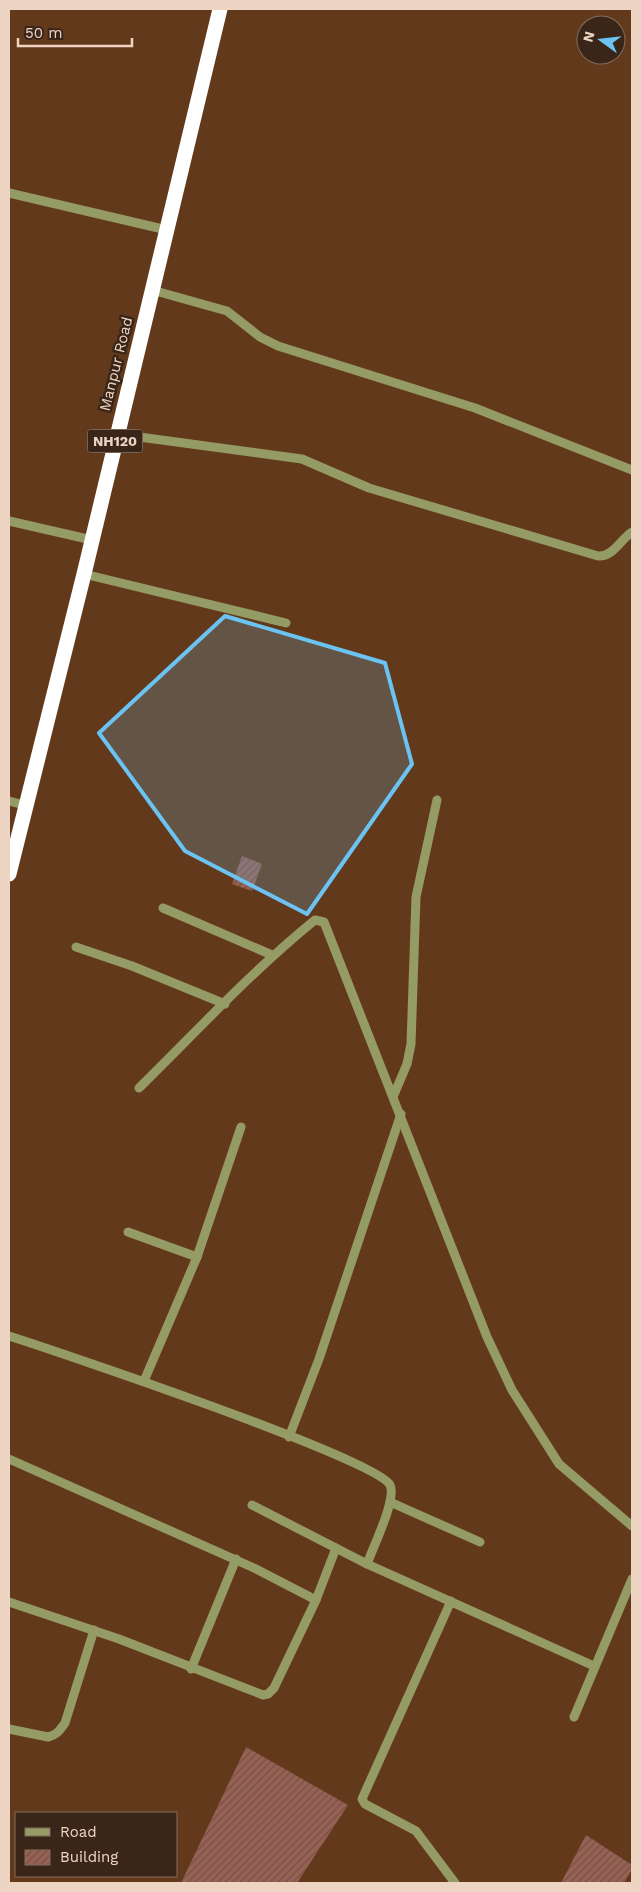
<svg xmlns="http://www.w3.org/2000/svg" width="641" height="1892" viewBox="0 0 641 1892" font-family="'Work Sans',sans-serif">
	<style>
		.building { fill: url(#building-hatch) }
		.lines { fill: none; stroke-linecap: round; stroke-linejoin: round }
		.minor { stroke: #959b65; stroke-width: 9 }
		.highway { stroke: #fff; stroke-width: 15 }
		.marked { fill: #6bc3f2; fill-opacity: 0.2; stroke: #6bc3f2; stroke-width: 4; stroke-linejoin: round }
		.labels { text-anchor: middle; dominant-baseline: central; stroke-width: 5; stroke-linejoin: round; paint-order: stroke }
		.shield { fill: #3a2619; stroke: #b8a090; stroke-width: 1 }
		.shield-label { font-size: 14px; font-weight: bold; fill: #eed4c3 }
		.street-label { font-size: 15px; fill: #eed4c3; stroke: #3a2619 }
	</style>
	<defs>
		<pattern id="building-hatch" width="6" height="6" patternUnits="userSpaceOnUse" patternTransform="scale(1.25)"><rect width="6" height="6" fill="#976154"/><path d="M-1 1l2-2M0 6l6-6M5 7l2-2" fill="none" stroke="#735248"/></pattern>
	</defs>
	<rect width="100%" height="100%" fill="#63391b"/>
	<!-- building -->
	<g class="building">
		<polygon points="242,856 262,864 252,891 232,884"/>
		<polygon points="246,1747 348,1805 297,1883 181,1883"/>
		<polygon points="586,1835 632,1865 632,1869 624,1883 561,1883"/>
	</g>
	<g class="lines">
		<!-- minor -->
		<g class="minor">
			<polyline points="9,193 167,230"/>
			<polyline points="152,290 227,311 260,337 278,346 475,408 632,470"/>
			<path d="M117,434L302,459L369,488L598,556C613,557 620,540 632,532"/>
			<polyline points="9,521 92,540"/>
			<polyline points="84,574 286,623"/>
			<polyline points="9,801 24,805"/>
			<polyline points="163,908 272,955"/>
			<polyline points="76,947 132,966 225,1004"/>
			<path d="M139,1088C197,1031 252,971 315,920L324,922L487,1337L512,1390L559,1464L632,1526"/>
			<polyline points="393,1097 407,1064 411,1044 416,897 437,800"/>
			<polyline points="128,1232 197,1257"/>
			<path d="M9,1336C56,1351 377,1459 390,1485C397,1499 373,1547 367,1564"/>
			<polyline points="144,1381 197,1257 241,1127"/>
			<polyline points="289,1437 319,1359 401,1114"/>
			<polyline points="9,1459 254,1568 316,1600"/>
			<polyline points="390,1502 480,1542"/>
			<polyline points="252,1505 367,1564 594,1666"/>
			<polyline points="451,1601 362,1799 365,1804 416,1831 455,1883"/>
			<polyline points="9,1602 119,1639 263,1695 268,1694 274,1688 316,1600 336,1548"/>
			<polyline points="191,1669 236,1559"/>
			<polyline points="574,1717 632,1579"/>
			<path d="M9,1729L48,1737C57,1735 60,1730 65,1723L94,1630"/>
		</g>
		<!-- highway -->
		<polyline class="highway" points="9,874 84,574 220,9"/>
	</g>
	<!-- marked area -->
	<path class="marked" d="M225,616L385,663L412,764L307,914L185,851L99,733Z"/>
	<g class="labels">
		<!-- shield labels -->
		<rect class="shield" x="87.5" y="429.5" width="55" height="23" rx="4"/>
		<g class="shield-label">
			<text x="115" y="441">NH120</text>
		</g>
		<!-- street labels -->
		<g class="street-label">
			<text transform="translate(116 364) rotate(-76)">Manpur Road</text>
		</g>
	</g>
	<!-- border -->
	<rect width="641" height="1892" fill="none" stroke="#eed4c3" stroke-width="20"/>
	<!-- legend -->
	<rect x="15" y="1812" width="162" height="65" fill="#3a2619" stroke="#826c5d"/>
	<rect x="25" y="1828" width="25" height="8" fill="#959b65" stroke="#826c5d"/>
	<text x="60" y="1837" font-size="15" fill="#eed4c3">Road</text>
	<rect x="25" y="1850" width="25" height="15" fill="url(#building-hatch)" stroke="#826c5d"/>
	<text x="60" y="1862" font-size="15" fill="#eed4c3">Building</text>
	<!-- north arrow -->
	<g transform="translate(601 40) rotate(285)"><circle r="24" fill="#3a2619" stroke="#826c5d"/>
	<path d="M0-4L9 19L0 12L-9 19Z" fill="#6bc3f2"/>
	<text y="-8" font-size="14" font-weight="bold" text-anchor="middle" fill="#eed4c3">N</text>
	</g>
	<!-- scale -->
	<path d="M18 38v8h114v-8" fill="none" stroke="#eed4c3" stroke-width="2.5"/>
	<text x="25" y="38" font-size="15" fill="#eed4c3" stroke="#3a2619" stroke-width="4" paint-order="stroke">50 m</text>
</svg>
